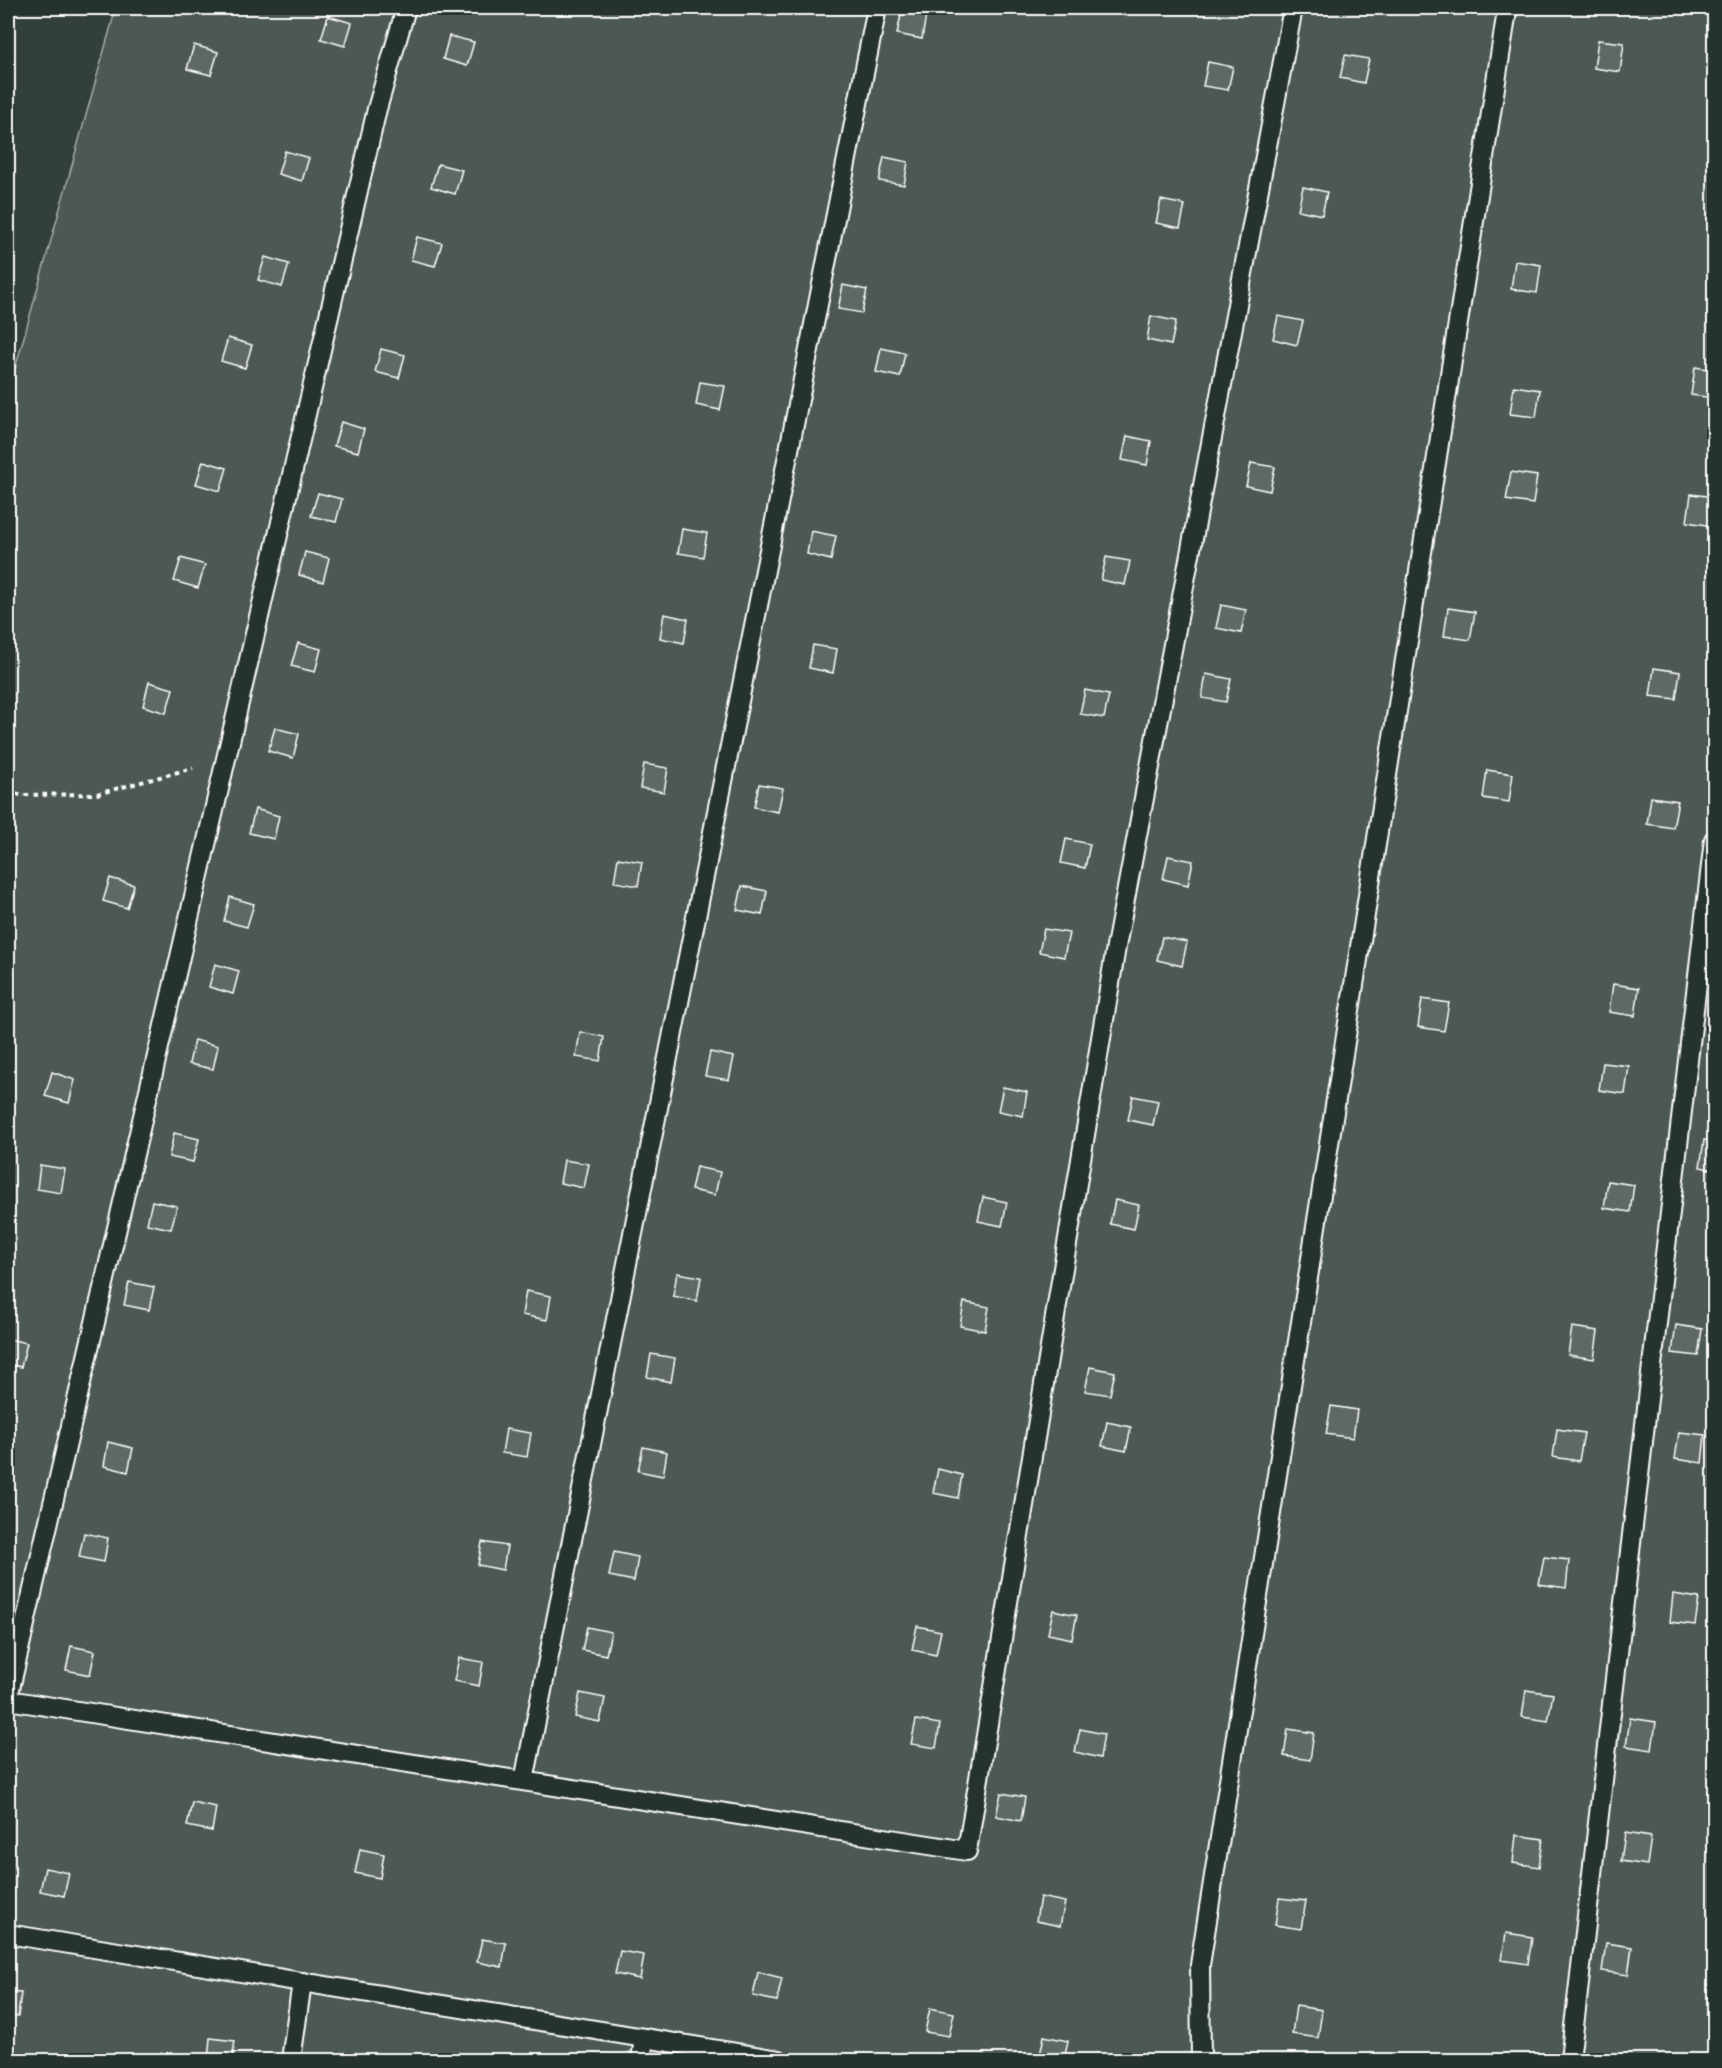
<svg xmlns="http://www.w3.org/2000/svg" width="1722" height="2068" viewBox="0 0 1722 2068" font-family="'Shantell Sans',sans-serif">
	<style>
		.green { fill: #4d5853; stroke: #a6aca9; stroke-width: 1.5 }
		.building { fill: #5f6964; stroke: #fff; stroke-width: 1.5 }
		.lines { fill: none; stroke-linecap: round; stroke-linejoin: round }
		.lane-casing { stroke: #fff; stroke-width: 22 }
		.path { stroke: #fff; stroke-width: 4; stroke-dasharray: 4.5 4.5; stroke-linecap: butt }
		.lane { stroke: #26332d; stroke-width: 18 }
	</style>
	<rect width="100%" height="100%" fill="#333f3a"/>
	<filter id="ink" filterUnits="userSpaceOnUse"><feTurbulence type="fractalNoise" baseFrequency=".0167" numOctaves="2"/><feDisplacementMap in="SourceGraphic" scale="12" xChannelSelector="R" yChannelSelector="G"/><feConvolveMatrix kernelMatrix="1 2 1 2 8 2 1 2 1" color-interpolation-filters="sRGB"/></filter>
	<g filter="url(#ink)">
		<!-- green -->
		<polygon class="green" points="116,8 1714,8 1714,2060 8,2060 8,394"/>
		<!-- building -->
		<g class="building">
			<polygon points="902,10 926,15 922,39 897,34"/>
			<polygon points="328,16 352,23 345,46 321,39"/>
			<polygon points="449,36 474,42 467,66 443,59"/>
			<polygon points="1598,40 1624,43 1620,72 1594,68"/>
			<polygon points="194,45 218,52 211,75 187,69"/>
			<polygon points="1345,55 1369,59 1364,83 1340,78"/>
			<polygon points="1208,62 1233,67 1228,90 1203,86"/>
			<polygon points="285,151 309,158 302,181 278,174"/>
			<polygon points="884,157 908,162 904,185 879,181"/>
			<polygon points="438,164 462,170 455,194 431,187"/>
			<polygon points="1303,187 1327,192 1322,215 1298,210"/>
			<polygon points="1161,200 1185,205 1180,228 1156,223"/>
			<polygon points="417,237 442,243 435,266 411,260"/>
			<polygon points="265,257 289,264 282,287 258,280"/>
			<polygon points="1515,261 1541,265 1537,293 1511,289"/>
			<polygon points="843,285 867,290 862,313 838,309"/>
			<polygon points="1151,316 1176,321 1171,345 1147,340"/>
			<polygon points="1278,316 1303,321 1297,345 1273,339"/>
			<polygon points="228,338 252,345 245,368 221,361"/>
			<polygon points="881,348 905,353 900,377 876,372"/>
			<polygon points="381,349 405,355 399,378 375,372"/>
			<polygon points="1695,367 1714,370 1714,398 1691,395"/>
			<polygon points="700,382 725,386 720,410 696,405"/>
			<polygon points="1514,386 1540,390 1536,417 1510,414"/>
			<polygon points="341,422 364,429 358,452 334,446"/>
			<polygon points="1127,436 1151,441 1147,465 1122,460"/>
			<polygon points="203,461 227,468 220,491 196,484"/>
			<polygon points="1251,463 1275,467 1270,491 1246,486"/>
			<polygon points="1511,472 1537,476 1533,504 1506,500"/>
			<polygon points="318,493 342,499 336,522 311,516"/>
			<polygon points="1691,494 1714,497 1713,526 1687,522"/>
			<polygon points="682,529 707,533 703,557 678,553"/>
			<polygon points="811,531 836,536 831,560 807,554"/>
			<polygon points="305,552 329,558 323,582 299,575"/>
			<polygon points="1106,557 1130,561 1125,585 1101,580"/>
			<polygon points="181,558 205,565 198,588 174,581"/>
			<polygon points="1221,605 1246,610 1241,633 1216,628"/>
			<polygon points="1448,608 1475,612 1470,640 1444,636"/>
			<polygon points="664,614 688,619 684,643 660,638"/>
			<polygon points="298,643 321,649 315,672 291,666"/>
			<polygon points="813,645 837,649 833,673 809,668"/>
			<polygon points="1654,668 1680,672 1676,699 1650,696"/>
			<polygon points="1206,674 1231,679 1226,702 1202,698"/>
			<polygon points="149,682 173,689 166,713 143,706"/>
			<polygon points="1085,690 1109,695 1104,718 1080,714"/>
			<polygon points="275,728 299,734 293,758 268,751"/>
			<polygon points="644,764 668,768 664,792 640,788"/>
			<polygon points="1487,770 1513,774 1509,802 1483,798"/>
			<polygon points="759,784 783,788 778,812 754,807"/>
			<polygon points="1651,797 1678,801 1673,828 1647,824"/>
			<polygon points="255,809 279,816 274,839 249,833"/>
			<polygon points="1066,839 1090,844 1085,868 1061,863"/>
			<polygon points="1168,856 1193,861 1188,885 1163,879"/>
			<polygon points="618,858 642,862 638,886 614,882"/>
			<polygon points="110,878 134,885 127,908 103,901"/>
			<polygon points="742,886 767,891 762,915 737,910"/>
			<polygon points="230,897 254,904 247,927 224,921"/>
			<polygon points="1044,929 1069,933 1064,957 1039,952"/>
			<polygon points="1162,937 1187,942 1182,966 1157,960"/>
			<polygon points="215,964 239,971 233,994 209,987"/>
			<polygon points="1613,984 1639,988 1635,1016 1609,1012"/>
			<polygon points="1422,999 1449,1003 1444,1031 1418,1027"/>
			<polygon points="1714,1006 1714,1035 1711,1034"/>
			<polygon points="580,1032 604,1037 600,1061 576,1057"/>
			<polygon points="194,1040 218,1046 213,1069 189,1064"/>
			<polygon points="710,1052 734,1057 729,1080 705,1076"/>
			<polygon points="1603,1063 1629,1066 1625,1094 1599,1090"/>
			<polygon points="52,1072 75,1080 69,1103 45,1096"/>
			<polygon points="1003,1087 1027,1092 1023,1116 998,1111"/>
			<polygon points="1133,1096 1158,1101 1153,1125 1128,1120"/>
			<polygon points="174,1133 199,1139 193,1162 169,1157"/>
			<polygon points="1704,1140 1714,1141 1714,1170 1700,1167"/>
			<polygon points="564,1160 589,1164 584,1188 560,1183"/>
			<polygon points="40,1165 65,1169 61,1193 37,1189"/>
			<polygon points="696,1167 720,1172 715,1195 691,1190"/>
			<polygon points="1608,1181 1634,1185 1630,1212 1604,1208"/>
			<polygon points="983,1197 1007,1202 1002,1226 978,1221"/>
			<polygon points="1115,1200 1139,1205 1134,1229 1110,1224"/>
			<polygon points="152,1201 177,1206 171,1229 147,1224"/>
			<polygon points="677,1273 701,1277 697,1301 673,1296"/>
			<polygon points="129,1282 154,1287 149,1310 124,1305"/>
			<polygon points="526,1291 551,1296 547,1320 522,1315"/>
			<polygon points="964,1302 989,1307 985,1331 960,1326"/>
			<polygon points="1676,1325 1702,1329 1698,1356 1672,1353"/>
			<polygon points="1572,1327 1598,1331 1594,1359 1568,1355"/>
			<polygon points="8,1339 27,1343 21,1367 8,1364"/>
			<polygon points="651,1354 675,1358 671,1382 647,1377"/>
			<polygon points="1090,1367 1115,1372 1110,1395 1085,1391"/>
			<polygon points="1331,1406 1357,1410 1353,1438 1326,1434"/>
			<polygon points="1107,1422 1131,1427 1126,1451 1102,1446"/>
			<polygon points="506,1429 531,1433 527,1457 502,1453"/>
			<polygon points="1557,1429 1584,1433 1579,1461 1553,1457"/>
			<polygon points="1679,1432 1705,1435 1702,1463 1675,1459"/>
			<polygon points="108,1442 133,1448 128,1472 104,1466"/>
			<polygon points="643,1447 667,1452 663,1476 638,1471"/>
			<polygon points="938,1469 962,1475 958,1498 933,1493"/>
			<polygon points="84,1533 108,1538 104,1562 79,1557"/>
			<polygon points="482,1542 507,1546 503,1570 478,1565"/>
			<polygon points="614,1552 638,1557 634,1581 609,1576"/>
			<polygon points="1544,1557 1569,1560 1566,1588 1539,1584"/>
			<polygon points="1673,1594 1699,1598 1695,1625 1670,1622"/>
			<polygon points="1053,1610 1077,1615 1072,1639 1048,1634"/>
			<polygon points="917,1626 941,1631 936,1655 912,1650"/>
			<polygon points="587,1627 611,1632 606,1655 582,1650"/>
			<polygon points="71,1646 95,1651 90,1675 66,1670"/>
			<polygon points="459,1658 483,1662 479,1686 454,1681"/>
			<polygon points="1526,1690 1553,1694 1548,1721 1522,1717"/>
			<polygon points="580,1693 605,1698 600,1722 575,1717"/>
			<polygon points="1630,1718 1656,1722 1652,1750 1626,1746"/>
			<polygon points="916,1720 940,1724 936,1748 911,1744"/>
			<polygon points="1080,1729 1104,1734 1100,1758 1075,1752"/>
			<polygon points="1288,1729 1314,1733 1310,1760 1284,1756"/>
			<polygon points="1001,1793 1025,1797 1021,1821 996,1816"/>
			<polygon points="192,1802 216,1807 212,1831 187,1826"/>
			<polygon points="1625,1833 1651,1837 1647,1865 1621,1861"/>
			<polygon points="1516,1835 1543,1839 1539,1867 1513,1863"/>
			<polygon points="360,1849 384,1854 380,1878 355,1873"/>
			<polygon points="45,1868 69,1873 64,1896 40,1891"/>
			<polygon points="1040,1897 1065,1902 1060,1926 1036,1921"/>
			<polygon points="1279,1898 1306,1901 1301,1929 1275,1925"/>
			<polygon points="1506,1933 1532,1937 1528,1964 1502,1960"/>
			<polygon points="482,1939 506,1943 502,1967 477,1962"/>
			<polygon points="1606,1943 1632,1947 1628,1975 1602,1971"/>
			<polygon points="620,1951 644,1955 640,1979 615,1974"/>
			<polygon points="758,1972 782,1978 777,2001 753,1996"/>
			<polygon points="8,1992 21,1993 18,2017 8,2016"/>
			<polygon points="1296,2006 1322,2010 1318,2038 1292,2034"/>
			<polygon points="930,2008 954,2013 949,2036 925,2032"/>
			<polygon points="1044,2036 1068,2041 1064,2060 1039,2060"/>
			<polygon points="210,2038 235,2041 232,2060 208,2060"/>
		</g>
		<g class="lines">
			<!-- lane casing -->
			<g class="lane-casing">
				<g id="lane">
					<polyline points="8,1697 377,109 406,8"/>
					<polyline points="8,1700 967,1851 1116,947 1293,8"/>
					<polyline points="524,1781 877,8"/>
					<polyline points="8,1934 779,2060"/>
					<polyline points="291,2060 302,1982"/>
					<polyline points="641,2060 644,2038"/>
					<polyline points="1201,2060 1200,1965 1507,11 1510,8"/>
					<polyline points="1570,2060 1714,840"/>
				</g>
			</g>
			<!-- path -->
			<polyline class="path" points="8,789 20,795 97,794 193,768"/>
			<!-- lane -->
			<use href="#lane" class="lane"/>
		</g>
	</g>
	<!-- margin -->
	<rect width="1722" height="2068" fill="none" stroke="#26332d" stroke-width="30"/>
	<rect x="15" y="15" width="1692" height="2038" fill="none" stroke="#fff" stroke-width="2" filter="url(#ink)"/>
</svg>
